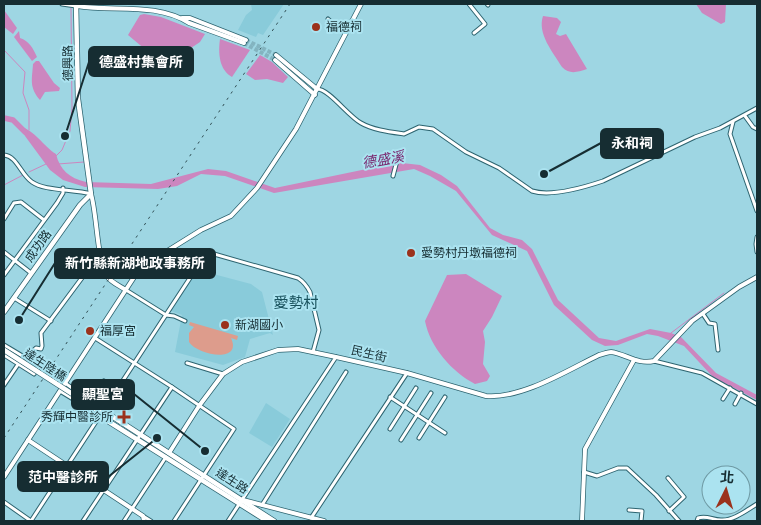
<svg xmlns="http://www.w3.org/2000/svg" width="761" height="525" viewBox="0 0 761 525" font-family="'Times New Roman','Noto Sans TC',serif">
	<style>
		.built { fill: #89cbda }
		.green { fill: #dd9c8c }
		.water { fill: #cc86bf }
		.lines { fill: none; stroke-linecap: round; stroke-linejoin: round }
		.stream { stroke: #cc86bf; stroke-width: 1 }
		.river { stroke: #cc86bf; stroke-width: 5.5 }
		.tertiary-tunnel { stroke: #83b4c0; stroke-width: 4; stroke-dasharray: 4 2; stroke-linecap: butt }
		.minor-casing { stroke: #2d6470; stroke-width: 5 }
		.tertiary-casing { stroke: #2d6470; stroke-width: 5.5 }
		.secondary-casing { stroke: #2d6470; stroke-width: 6 }
		.minor { stroke: #fff; stroke-width: 3 }
		.tertiary { stroke: #fff; stroke-width: 4 }
		.secondary { stroke: #fff; stroke-width: 4.5 }
		.rail { stroke: #314f55; stroke-width: 1; stroke-dasharray: 2.5 5; stroke-linecap: butt }
		.secondary-bridge-casing { stroke: #2d6470; stroke-width: 6; stroke-linecap: butt }
		.secondary-bridge { stroke: #fff; stroke-width: 4.5 }
		.poi-dot { fill: #9b321c; stroke: #abe3f0; stroke-width: 2 }
		.labels { text-anchor: middle; dominant-baseline: central; stroke-width: 4; stroke-linejoin: round; paint-order: stroke }
		.poi-label { font-size: 12px; fill: #162d32; stroke: #abe3f0; text-anchor: start }
		.street-label { font-size: 12px; fill: #162d32; stroke: #abe3f0 }
		.water-label { font-size: 14px; font-style: italic; fill: #79266e; stroke: #abe3f0 }
		.quarter-label { font-size: 15px; fill: #18515c; stroke: #abe3f0 }
		.leader { fill: none; stroke: #162d32; stroke-width: 2 }
		.callout-dot { fill: #162d32; stroke: #abe3f0; stroke-width: 2 }
		.callout { fill: #162d32; stroke: #162d32; stroke-width: 2 }
		.callout-label { font-size: 14px; text-anchor: middle; font-weight: bold; fill: #fff }
	</style>
	<rect width="100%" height="100%" fill="#9ed6e3"/>
	<!-- built -->
	<g class="built">
		<polygon points="251,4 284,4 263,35 258,33 256,37 238,30 246,15 252,10"/>
		<polygon points="198,270 251,284 262,292 273,335 270,333 250,339 245,357 223,365 175,352 182,315 171,311"/>
		<polygon points="266,403 290,419 272,447 249,433"/>
	</g>
	<!-- green -->
	<path class="green" d="M190,322L238,336L237,340L231,338C243,364 197,355 189,342V333L194,327L189,325Z"/>
	<!-- water -->
	<g class="water">
		<polygon points="696,4 726,4 725,22 721,24 702,13"/>
		<polygon points="4,10 17,28 13,34 4,27"/>
		<polygon points="144,14 161,17 205,34 200,42 191,48 180,50 174,55 172,61 168,63 147,53 146,50 128,35 140,15"/>
		<path d="M543,16L557,18L561,22L556,34L560,36L566,34L587,69C577,72 570,75 562,67C553,52 537,34 543,16Z"/>
		<path d="M19,31L20,38C29,41 33,48 37,57L32,61L14,37Z"/>
		<path d="M220,39L250,50L232,77C219,70 218,53 220,39Z"/>
		<polygon points="260,55 272,62 288,77 283,83 267,79 255,80 246,74"/>
		<path d="M36,61H39L54,83L60,88L59,91L45,92L40,100C29,87 32,80 33,64Z"/>
		<path d="M19,126C35,130 43,146 56,154C60,170 69,178 86,182L151,184L208,169L226,171L275,188L381,166L402,163L420,165L441,175L457,186L490,228L503,235L522,240L532,249L558,300L599,338L616,341L650,329L671,333L681,337L716,373L757,395V400L713,377L684,346L658,336L647,334L618,345L605,346L592,340L554,305L527,251L492,235L456,191L430,176L414,169L274,193L225,176L201,174L177,186L158,189L85,187L63,180L50,170L25,136Z"/>
		<path d="M466,274L502,296L492,317L483,331L485,342L483,364L490,376L487,381L475,384C452,372 430,347 425,321L447,275Z"/>
	</g>
	<g class="lines">
		<!-- stream -->
		<g class="stream">
			<polyline points="4,50 25,72 23,93 29,110 29,130"/>
			<polyline points="56,156 62,150 70,131 72,108 71,8"/>
			<polyline points="58,164 84,162"/>
			<polyline points="29,172 46,164"/>
			<polyline points="4,185 23,175"/>
			<polyline points="671,333 724,293"/>
		</g>
		<!-- river -->
		<polyline class="river" points="4,118 13,120 25,132"/>
		<!-- tertiary-tunnel -->
		<g class="tertiary-tunnel">
			<polyline points="246,40 276,55"/>
			<polyline points="244,43 275,60"/>
		</g>
		<!-- minor casing -->
		<g class="minor-casing">
			<g id="minor">
				<polyline points="62,4 76,6"/>
				<polyline points="469,4 485,24 474,33"/>
				<polyline points="487,4 488,5"/>
				<polyline points="328,19 338,28 346,33"/>
				<path d="M317,89C329,89 348,116 361,123C373,130 390,132 404,134L419,127L433,129L466,152L499,168L532,191C551,197 585,187 603,181L695,137L720,128L757,108"/>
				<polyline points="745,116 753,127 757,129"/>
				<polyline points="733,122 730,134 757,211"/>
				<path d="M4,155C17,156 21,175 32,182C44,191 74,189 91,194"/>
				<polyline points="393,176 399,153"/>
				<polyline points="4,219 14,203 21,202 44,220"/>
				<polyline points="757,237 756,244 757,252"/>
				<polyline points="4,252 31,273"/>
				<polyline points="4,275 57,203 63,193 63,188"/>
				<polyline points="126,290 166,315 174,316 185,321"/>
				<polyline points="14,298 51,321"/>
				<polyline points="703,314 709,323 715,324 718,350"/>
				<polyline points="95,338 172,387 234,429 174,521"/>
				<polyline points="4,345 39,366 34,374 4,355"/>
				<polyline points="26,358 36,348 41,349 42,346 41,333 93,263 101,260"/>
				<polyline points="654,361 702,373 757,404"/>
				<polyline points="187,363 223,374"/>
				<polyline points="104,381 117,390"/>
				<polyline points="4,385 19,363"/>
				<polyline points="60,391 96,413 102,413 99,407 65,383"/>
				<polyline points="390,397 445,433"/>
				<polyline points="723,399 730,388"/>
				<polyline points="735,404 741,393"/>
				<polyline points="390,429 416,388"/>
				<polyline points="419,438 445,397"/>
				<polyline points="401,440 431,393"/>
				<polyline points="584,472 597,476 618,468 627,468 656,495 679,521"/>
				<polyline points="668,478 684,497 669,511"/>
				<polyline points="4,502 31,521"/>
				<polyline points="262,505 346,372"/>
				<polyline points="629,510 642,511 641,521"/>
				<polyline points="143,516 151,521"/>
				<polyline points="311,518 407,373"/>
				<path d="M31,521L207,252L298,278C304,282 307,286 310,292L319,330L313,352"/>
				<polyline points="83,521 172,387"/>
				<polyline points="124,521 166,457"/>
				<polyline points="228,521 336,357"/>
				<path d="M697,521L698,518C707,515 712,520 721,520C733,521 747,510 757,504"/>
			</g>
		</g>
		<!-- tertiary casing -->
		<g class="tertiary-casing">
			<g id="tertiary">
				<path d="M77,6C114,12 156,2 189,23L244,43"/>
				<polyline points="182,18 190,18 246,40"/>
				<polyline points="276,55 317,89"/>
				<polyline points="275,60 315,95"/>
				<path d="M91,194C97,214 97,261 107,276C110,282 120,286 126,290"/>
				<polyline points="28,440 143,516 144,521"/>
				<path d="M169,453L199,406L223,374L242,362L278,350L298,349L336,357L407,373L486,396C522,399 568,370 599,355C603,354 608,352 611,352C626,354 638,365 654,361L692,321L739,287L757,277"/>
				<polyline points="4,477 140,268 201,230 231,216 257,188 296,129 361,4"/>
				<polyline points="243,500 324,521"/>
				<polyline points="582,521 585,449 634,360"/>
			</g>
		</g>
		<!-- secondary casing -->
		<g class="secondary-casing">
			<g id="secondary">
				<polyline points="4,312 80,205 91,194 78,99 76,4"/>
				<polyline points="102,413 107,413 274,521"/>
				<polyline points="102,413 103,418 267,521"/>
			</g>
		</g>
		<!-- minor -->
		<use href="#minor" class="minor"/>
		<!-- tertiary -->
		<use href="#tertiary" class="tertiary"/>
		<!-- secondary -->
		<use href="#secondary" class="secondary"/>
		<!-- rail -->
		<polyline class="rail" points="4,438 290,4"/>
		<!-- secondary-bridge casing -->
		<g class="secondary-bridge-casing">
			<polyline id="secondary-bridge" points="4,350 102,413"/>
		</g>
		<!-- secondary-bridge -->
		<use href="#secondary-bridge" class="secondary-bridge"/>
	</g>
	<!-- markers -->
	<g class="poi-dot">
		<circle cx="316" cy="27" r="5"/>
		<circle cx="411" cy="253" r="5"/>
		<circle cx="225" cy="325" r="5"/>
		<circle cx="90" cy="331" r="5"/>
		<path d="M121.5 409.5h5v5h5v5h-5v5h-5v-5h-5v-5h5z"/>
	</g>
	<g class="labels">
		<!-- poi labels -->
		<g class="poi-label">
			<text x="326" y="27">福德祠</text>
			<text x="421" y="253">愛勢村丹墩福德祠</text>
			<text x="235" y="325">新湖國小</text>
			<text x="100" y="331">福厚宮</text>
			<text x="113" y="417" text-anchor="end">秀輝中醫診所</text>
		</g>
		<!-- street labels -->
		<g class="street-label">
			<text transform="translate(68 63) rotate(-91)">德興路</text>
			<text transform="translate(38 246) rotate(-54)">成功路</text>
			<text transform="translate(369 354) rotate(13)">民生街</text>
			<text transform="translate(45 365) rotate(33)">達生陸橋</text>
			<text transform="translate(232 481) rotate(33)">達生路</text>
		</g>
		<!-- water labels -->
		<g class="water-label">
			<text transform="translate(383 160) rotate(-10)">德盛溪</text>
		</g>
		<!-- quarter labels -->
		<g class="quarter-label">
			<text x="296" y="303">愛勢村</text>
		</g>
	</g>
	<!-- callouts -->
	<path class="leader" d="M65 136L89 62M544 174L601 143M19 320L55 263M205 451L134 394M157 438L108 477"/>
	<g class="callout-dot">
		<circle cx="65" cy="136" r="5"/>
		<circle cx="544" cy="174" r="5"/>
		<circle cx="19" cy="320" r="5"/>
		<circle cx="205" cy="451" r="5"/>
		<circle cx="157" cy="438" r="5"/>
	</g>
	<g class="callout">
		<rect x="89" y="47" width="104" height="29" rx="5"/>
		<rect x="601" y="129" width="62" height="29" rx="5"/>
		<rect x="55" y="249" width="160" height="29" rx="5"/>
		<rect x="72" y="380" width="62" height="29" rx="5"/>
		<rect x="18" y="462" width="90" height="29" rx="5"/>
	</g>
	<g class="callout-label">
		<text x="141" y="67">德盛村集會所</text>
		<text x="632" y="148">永和祠</text>
		<text x="135" y="268">新竹縣新湖地政事務所</text>
		<text x="103" y="399">顯聖宮</text>
		<text x="63" y="482">范中醫診所</text>
	</g>
	<!-- border -->
	<rect width="761" height="525" fill="none" stroke="#162d32" stroke-width="10"/>
	<!-- north arrow -->
	<g transform="translate(726 490) rotate(5)"><circle r="24" fill="#abe3f0" stroke="#6f9aa4"/>
	<path d="M0-4L9 19L0 12L-9 19Z" fill="#9b321c"/>
	<text y="-8" font-size="14" font-weight="bold" text-anchor="middle" fill="#162d32">北</text>
	</g>
</svg>
